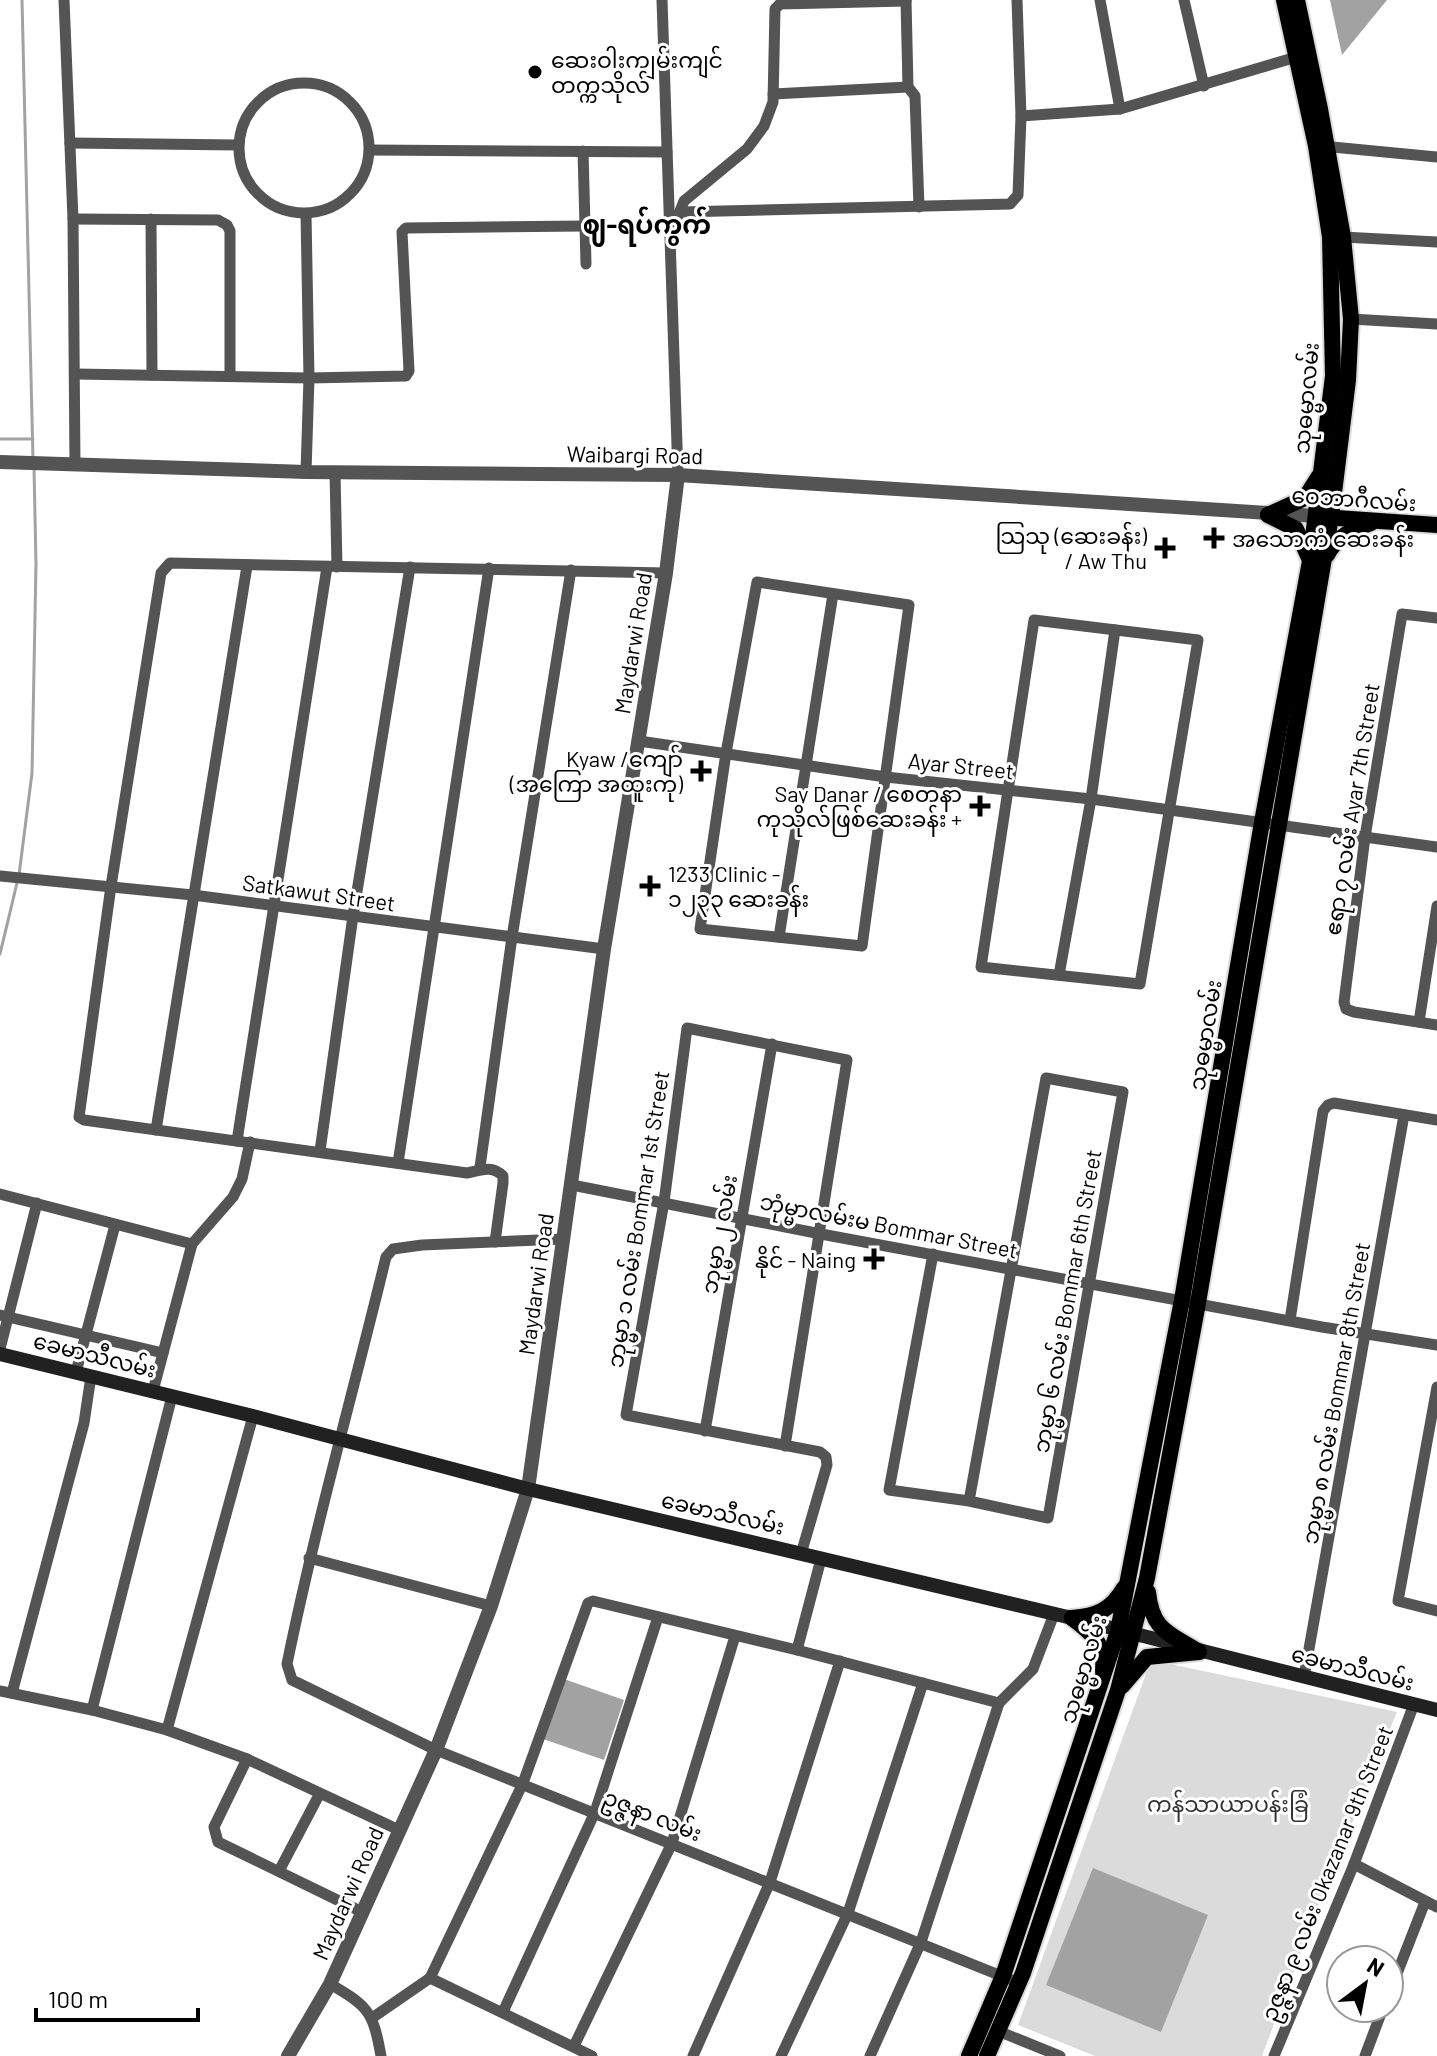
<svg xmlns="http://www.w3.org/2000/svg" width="1437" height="2056" viewBox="0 0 1437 2056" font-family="Barlow,'Noto Sans Myanmar',sans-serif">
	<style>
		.green { fill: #dbdbdb }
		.water { fill: #a2a2a2 }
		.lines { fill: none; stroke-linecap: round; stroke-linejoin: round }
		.stream { stroke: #a2a2a2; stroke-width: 3 }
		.primary-casing { stroke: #dbdbdb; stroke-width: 20 }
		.minor { stroke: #545454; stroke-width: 11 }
		.tertiary { stroke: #545454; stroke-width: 14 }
		.secondary { stroke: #212121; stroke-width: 14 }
		.primary { stroke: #000; stroke-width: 16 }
		.poi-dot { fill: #000; stroke: #fff; stroke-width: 3 }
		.labels { text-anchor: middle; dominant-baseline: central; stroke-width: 6; stroke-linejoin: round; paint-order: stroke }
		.poi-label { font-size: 22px; fill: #000; stroke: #fff; text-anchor: end }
		.street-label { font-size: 22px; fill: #000; stroke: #fff }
		.park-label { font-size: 22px; fill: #323232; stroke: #fff }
		.quarter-label { font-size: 26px; font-weight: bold; fill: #000; stroke: #fff }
	</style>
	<rect width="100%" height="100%" fill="#fff"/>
	<!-- green -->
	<polygon class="green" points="1151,1660 1397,1712 1318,1907 1262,2056 1095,2056 1018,2025"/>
	<!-- water -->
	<g class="water">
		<polygon points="1330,0 1387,0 1342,55"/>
		<polygon points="564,1679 624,1700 604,1760 543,1739"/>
		<polygon points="1093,1868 1208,1915 1161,2032 1046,1985"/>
	</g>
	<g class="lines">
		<!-- stream -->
		<g class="stream">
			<polyline points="22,0 33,460"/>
			<polyline points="0,439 33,439"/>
			<polyline points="19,875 32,773 36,564 34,468"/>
			<polyline points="0,954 17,883"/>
		</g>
		<!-- primary casing -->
		<g class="primary-casing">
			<g id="primary">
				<polyline points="1268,515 1305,498 1319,476"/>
				<polyline points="1268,515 1296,529 1309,558"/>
				<polyline points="1323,517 1437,525"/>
				<path d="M1327,555C1337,536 1352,530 1371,523"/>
				<path d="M1148,1592C1152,1631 1169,1633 1199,1652"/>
				<path d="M1072,1618C1091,1632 1106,1644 1103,1671"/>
				<path d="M1072,1618C1097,1616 1111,1610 1124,1588"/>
				<polyline points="1122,1686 1147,1657 1199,1652"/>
				<polyline points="969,2056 1003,1976 1118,1631 1182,1300 1262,822 1310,561 1333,376 1330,237 1316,146 1284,0"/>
				<polyline points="987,2056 1023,1973 1118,1690 1147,1578 1198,1303 1331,517 1348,380 1351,319 1343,237 1320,109 1297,0"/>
			</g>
		</g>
		<!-- minor -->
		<g class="minor">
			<polyline points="64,0 73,219 75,465"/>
			<polyline points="662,0 678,475"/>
			<polyline points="906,0 908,87 915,96 919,207"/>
			<polyline points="1100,0 1120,109"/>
			<polyline points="1184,0 1204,86"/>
			<circle cx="304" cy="148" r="65"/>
			<polyline points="773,94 908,87"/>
			<polyline points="1021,116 1120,109 1300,56"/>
			<polyline points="70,143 237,145"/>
			<polyline points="1322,146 1437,157"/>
			<polyline points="370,150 667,152"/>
			<polyline points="583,151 586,264"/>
			<polyline points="680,212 1010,204 1018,195 1021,116 1017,0"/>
			<polyline points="306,214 309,378 306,472"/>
			<polyline points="678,216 684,201 747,149 764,126 773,102 775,9 780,4 906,1"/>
			<polyline points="73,219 218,220 227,225 230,231 230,376"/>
			<polyline points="151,219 152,375"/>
			<polyline points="1343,237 1437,242"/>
			<polyline points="1351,319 1437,324"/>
			<polyline points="75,374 309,378 406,376 409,371 402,232 406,228 585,226"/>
			<polyline points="335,472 337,567"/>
			<polygon points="757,582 909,605 862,946 700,929 726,753"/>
			<polyline points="1437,618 1402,614 1365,837 1344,1002 1346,1009 1354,1012 1437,1025"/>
			<polygon points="1034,620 1198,640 1140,984 981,967"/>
			<polyline points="639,741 886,777 1091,799 1437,847"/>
			<polyline points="0,876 193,895 604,949"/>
			<polyline points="779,937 833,594"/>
			<polyline points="1059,975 1091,799 1115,630"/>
			<polyline points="1419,1022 1437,906"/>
			<polyline points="156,1130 247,566"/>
			<polyline points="237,1141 327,567"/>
			<polyline points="320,1151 353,916 410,567"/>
			<polyline points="398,1163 489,568"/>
			<polyline points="480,1167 512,937 571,570"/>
			<polyline points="572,1185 821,1234 1322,1327 1437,1345"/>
			<polyline points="0,1194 192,1244"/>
			<path d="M563,1239L422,1245L393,1249L386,1257C353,1393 315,1527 287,1664L292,1680L436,1750L1019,1983"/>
			<path d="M495,1242L503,1183V1176C491,1164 480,1171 467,1173L84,1120L79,1117L111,886L161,573L170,563L666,573"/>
			<polyline points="933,1254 889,1490 969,1501 1048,1518 1123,1092 1046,1078 969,1501"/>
			<polyline points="0,1315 163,1353"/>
			<polyline points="1290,1320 1323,1111 1328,1105 1334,1103 1437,1120"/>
			<polyline points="0,1349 37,1203"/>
			<polyline points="76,1372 115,1225"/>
			<polyline points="1437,1387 1398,1601 1437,1611"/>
			<polyline points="153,1391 192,1244 233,1197 242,1179 250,1142"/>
			<polyline points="705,1431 772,1044"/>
			<polyline points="785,1446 847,1060 687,1028 664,1202 626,1415 820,1452 826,1457 827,1465 801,1554"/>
			<polyline points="309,1558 491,1606"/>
			<polyline points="797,1650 821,1559"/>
			<polyline points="1304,1677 1404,1115"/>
			<polyline points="0,1691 92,1710 167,1730 247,1759 399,1830"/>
			<polyline points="12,1693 84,1423 91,1376"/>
			<polyline points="999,1703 1033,1669 1054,1614"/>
			<polyline points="92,1710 172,1396"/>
			<polyline points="167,1730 253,1416"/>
			<polyline points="247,1759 214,1827 218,1842 362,1912"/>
			<polyline points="1354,1864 1437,1907"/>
			<polyline points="279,1871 319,1795"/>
			<polyline points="430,1978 523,1783 588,1603 593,1601 797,1650 999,1703"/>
			<polyline points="430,1978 592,2056"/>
			<path d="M330,1984C368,2006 373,2011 381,2056"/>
			<polyline points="1389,1994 1425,1902"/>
			<polyline points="503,2012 595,1812 658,1617"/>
			<polyline points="372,2018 430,1978"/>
			<polyline points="998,2031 1060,2056"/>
			<polyline points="574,2046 672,1843 735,1636"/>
			<polyline points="693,2056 770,1882 840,1661"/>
			<polyline points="781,2056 848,1913 923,1683"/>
			<polyline points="870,2056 921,1942 999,1703"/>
			<polyline points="1274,2056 1354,1864 1414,1704"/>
			<polyline points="1365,2056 1383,2008"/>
		</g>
		<!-- tertiary -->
		<g class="tertiary">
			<polyline points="0,462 306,472 678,475 1316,516"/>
			<polyline points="288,2056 330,1984 436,1750 491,1606 528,1489 604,949 666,573 678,475"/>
		</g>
		<!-- secondary -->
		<polyline class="secondary" points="0,1354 253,1416 528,1489 1072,1618 1437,1710"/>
		<!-- primary -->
		<use href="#primary" class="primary"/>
	</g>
	<!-- markers -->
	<g class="poi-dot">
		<circle cx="535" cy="72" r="8"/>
		<path d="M1210 526h8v8h8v8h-8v8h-8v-8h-8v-8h8z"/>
		<path d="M1161 536h8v8h8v8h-8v8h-8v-8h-8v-8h8z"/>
		<path d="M697 759h8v8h8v8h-8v8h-8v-8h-8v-8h8z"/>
		<path d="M976 794h8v8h8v8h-8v8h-8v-8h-8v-8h8z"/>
		<path d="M646 874h8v8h8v8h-8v8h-8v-8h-8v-8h8z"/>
		<path d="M870 1247h8v8h8v8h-8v8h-8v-8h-8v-8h8z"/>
	</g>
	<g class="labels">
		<!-- poi labels -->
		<g class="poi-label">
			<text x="551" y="59" text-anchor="start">ဆေးဝါးကျွမ်းကျင်<tspan x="551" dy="25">တက္ကသိုလ်</tspan></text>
			<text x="1147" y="535">သြသု (ဆေးခန်း)<tspan x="1147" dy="25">/ Aw Thu</tspan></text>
			<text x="1232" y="538" text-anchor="start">အသောကံ ဆေးခန်း</text>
			<text x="683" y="758">Kyaw /ကျော်<tspan x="683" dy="25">(အကြော အထူးကု)</tspan></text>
			<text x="962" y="793">Say Danar / စေတနာ<tspan x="962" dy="25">ကုသိုလ်ဖြစ်ဆေးခန်း +</tspan></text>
			<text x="668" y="873" text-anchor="start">1233 Clinic -<tspan x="668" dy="25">၁၂၃၃ ဆေးခန်း</tspan></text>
			<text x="856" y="1259">နိုင် - Naing</text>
		</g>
		<!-- street labels -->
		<g class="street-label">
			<text transform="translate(1305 398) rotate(-85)">သုဓမ္မာလမ်း</text>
			<text transform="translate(635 454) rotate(1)">Waibargi Road</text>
			<text transform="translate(1354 498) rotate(4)">ဝေဘာဂီလမ်း</text>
			<text transform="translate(632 643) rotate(-81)">Maydarwi Road</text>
			<text transform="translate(961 765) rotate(6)">Ayar Street</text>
			<text transform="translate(1351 809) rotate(-81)">ဧရာ ၇ လမ်း Ayar 7th Street</text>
			<text transform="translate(319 892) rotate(8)">Satkawut Street</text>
			<text transform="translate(1204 1035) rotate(-81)">သုဓမ္မာလမ်း</text>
			<text transform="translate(637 1219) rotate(-81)">ဘုမ္မာ ၁ လမ်း Bommar 1st Street</text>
			<text transform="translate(889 1225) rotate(11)">ဘုံမ္မာလမ်းမ Bommar Street</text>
			<text transform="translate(718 1234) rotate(-80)">ဘုမ္မာ ၂ လမ်း</text>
			<text transform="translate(535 1284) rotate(-82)">Maydarwi Road</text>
			<text transform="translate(1066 1301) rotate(-80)">ဘုမ္မာ ၆ လမ်း Bommar 6th Street</text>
			<text transform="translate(95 1354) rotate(14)">ခေမာသီလမ်း</text>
			<text transform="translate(1335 1393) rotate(-80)">ဘုမ္မာ ၈ လမ်း Bommar 8th Street</text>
			<text transform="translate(723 1512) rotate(13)">ခေမာသီလမ်း</text>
			<text transform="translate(1353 1667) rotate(14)">ခေမာသီလမ်း</text>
			<text transform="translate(1082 1669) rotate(-73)">သုဓမ္မာလမ်း</text>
			<text transform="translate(653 1814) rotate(22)">ဥဇ္ဇနာ လမ်း</text>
			<text transform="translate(1326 1873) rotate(-68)">ဥဇ္ဇနာ ၉ လမ်း Okazanar 9th Street</text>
			<text transform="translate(347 1893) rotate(-66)">Maydarwi Road</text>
		</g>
		<!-- park labels -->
		<g class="park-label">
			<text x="1228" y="1803">ကန်သာယာပန်းခြံ</text>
		</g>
		<!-- quarter labels -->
		<g class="quarter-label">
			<text x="647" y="223">ဈ-ရပ်ကွက်</text>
		</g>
	</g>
	<!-- north arrow -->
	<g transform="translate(1365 1984) rotate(32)"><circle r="38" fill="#ffffff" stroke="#999999" stroke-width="2"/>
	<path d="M0-6L14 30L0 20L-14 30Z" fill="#000000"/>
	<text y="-12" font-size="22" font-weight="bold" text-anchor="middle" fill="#000000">N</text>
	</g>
	<!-- scale -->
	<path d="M36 2008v12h162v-12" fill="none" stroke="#000000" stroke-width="4"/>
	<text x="48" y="2008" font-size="24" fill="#000000" stroke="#ffffff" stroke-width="6" paint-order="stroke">100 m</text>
</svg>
